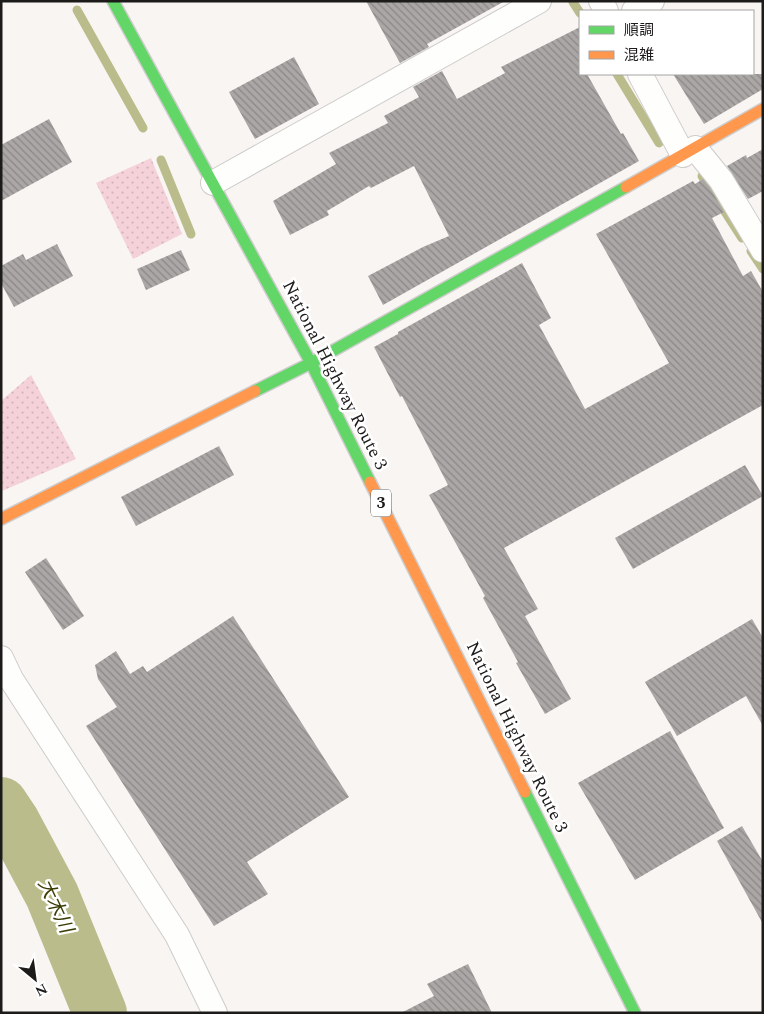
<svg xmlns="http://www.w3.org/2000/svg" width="764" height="1014" viewBox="0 0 764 1014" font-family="Spectral,'Noto Sans JP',serif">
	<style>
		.grass { fill: url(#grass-dots) }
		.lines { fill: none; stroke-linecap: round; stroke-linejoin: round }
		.stream { stroke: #bbbc8c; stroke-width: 9 }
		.river { stroke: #bbbc8c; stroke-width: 54 }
		.building { fill: url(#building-back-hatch) }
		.street-casing { stroke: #cecccb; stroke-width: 26 }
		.fast-casing { stroke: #cecccb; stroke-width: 14 }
		.slow-casing { stroke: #cecccb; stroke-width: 14 }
		.street { stroke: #fefefd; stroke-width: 24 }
		.fast { stroke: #63d668; stroke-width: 11 }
		.slow { stroke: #ff974d; stroke-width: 11 }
		.labels { text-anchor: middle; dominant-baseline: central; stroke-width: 5; stroke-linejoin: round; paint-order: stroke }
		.shield { fill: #fff; stroke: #615f5f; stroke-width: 1 }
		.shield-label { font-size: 16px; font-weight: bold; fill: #1d1b1a }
		.street-label { font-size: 18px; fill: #1d1b1a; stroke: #fff }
		.water-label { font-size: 19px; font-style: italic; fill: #3d3d07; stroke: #fff }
	</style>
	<defs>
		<pattern id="grass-dots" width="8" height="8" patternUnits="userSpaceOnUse" patternTransform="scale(1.25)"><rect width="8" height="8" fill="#f5d2d9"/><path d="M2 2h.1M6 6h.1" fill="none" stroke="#d2b4ba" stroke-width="1.8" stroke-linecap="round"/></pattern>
		<pattern id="building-back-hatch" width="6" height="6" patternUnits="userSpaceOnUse" patternTransform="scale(1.25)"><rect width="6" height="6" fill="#aaa7a6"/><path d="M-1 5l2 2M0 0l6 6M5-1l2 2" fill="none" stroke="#8a8786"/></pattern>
	</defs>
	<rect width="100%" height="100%" fill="#f8f5f3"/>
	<!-- grass -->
	<g class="grass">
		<polygon points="151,158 182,234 133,259 96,183"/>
		<polygon points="31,375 76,459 2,491 1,401"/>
	</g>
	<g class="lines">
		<!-- stream -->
		<g class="stream">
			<polyline points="573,2 580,13"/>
			<polyline points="77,10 143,128"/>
			<polyline points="617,74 659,143"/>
			<polyline points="161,160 191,234"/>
			<polyline points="702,176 742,238"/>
			<polyline points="751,251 763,269"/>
		</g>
		<!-- river -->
		<polyline class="river" points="1,804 13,822 52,895 100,1013"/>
	</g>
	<!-- building -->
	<g class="building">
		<polygon points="366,1 505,1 427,44 429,47 400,63"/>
		<polygon points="580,27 580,74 587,74 621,134 623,133 639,161 383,305 368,276 423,247 449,236 414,166 371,188 369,186 327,211 329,215 290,235 273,201 336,164 329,153 388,123 384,116 419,97 413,87 442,71 457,99 505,73 501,67"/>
		<polygon points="294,57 319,104 255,139 229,92"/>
		<polygon points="673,74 763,74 763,89 704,124"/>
		<polygon points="49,119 72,162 1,201 1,145"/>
		<polygon points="763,149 763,191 748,199 727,166 746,155 747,158"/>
		<polygon points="703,179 710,188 724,212 712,218 743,276 751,271 763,292 763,405 504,548 538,609 525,616 571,699 545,714 516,663 518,662 483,598 485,596 429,495 448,485 402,396 400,397 374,347 398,334 398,332 522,263 551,318 539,325 585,409 669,363 596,234 693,181 695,184"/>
		<polygon points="57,244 73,276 14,307 1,283 1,266 23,254 26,260"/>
		<polygon points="181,250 190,270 146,290 137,269"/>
		<polygon points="219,446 234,475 136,526 121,497"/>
		<polygon points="745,465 763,496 633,569 615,538"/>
		<polygon points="46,558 84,616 63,630 25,572"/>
		<polygon points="233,616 349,797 247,862 268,894 214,926 86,726 117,707 98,679 95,665 116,651 130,674 143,666 147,672"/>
		<polygon points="752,619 763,638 763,726 746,696 677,736 645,682"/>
		<polygon points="670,731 724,828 635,880 578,783"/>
		<polygon points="742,826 763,862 763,924 717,841"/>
		<polygon points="468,964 492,1013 401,1013 434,996 427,984"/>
	</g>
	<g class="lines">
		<!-- street casing -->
		<g class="street-casing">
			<g id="street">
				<polyline points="601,1 606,11"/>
				<polyline points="634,11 652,1"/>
				<polyline points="640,74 683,155"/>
				<polyline points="695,148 721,180 763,250"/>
				<polyline points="213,183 539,1"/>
				<polyline points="1,658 11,679 177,935 215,1013"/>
			</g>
		</g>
		<!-- fast casing -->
		<g class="fast-casing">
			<g id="fast">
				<polyline points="113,1 311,363 370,482"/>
				<polyline points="255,391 311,363 626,187"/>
				<polyline points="525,792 635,1013"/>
			</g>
		</g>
		<!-- slow casing -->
		<g class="slow-casing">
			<g id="slow">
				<polyline points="626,187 763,109"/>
				<polyline points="370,482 525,792"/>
				<polyline points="1,519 255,391"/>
			</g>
		</g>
		<!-- street -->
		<use href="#street" class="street"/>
		<!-- fast -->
		<use href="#fast" class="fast"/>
		<!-- slow -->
		<use href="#slow" class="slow"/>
	</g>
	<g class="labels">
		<!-- shield labels -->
		<rect class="shield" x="371" y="489.5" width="20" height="27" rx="4"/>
		<g class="shield-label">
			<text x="381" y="503">3</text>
		</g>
		<!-- street labels -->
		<g class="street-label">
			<text transform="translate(335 375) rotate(63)">National Highway Route 3</text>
			<text transform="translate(517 737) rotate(64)">National Highway Route 3</text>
		</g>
		<!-- water labels -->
		<g class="water-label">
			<text transform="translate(55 906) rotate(65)">大木川</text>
		</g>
	</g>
	<!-- border -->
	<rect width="764" height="1014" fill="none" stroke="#1d1b1a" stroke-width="5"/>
	<!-- legend -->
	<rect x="579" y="10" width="175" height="65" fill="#ffffff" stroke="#a5a4a3"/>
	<rect x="589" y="26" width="25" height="8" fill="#63d668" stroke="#a5a4a3"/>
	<text x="624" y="35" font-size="15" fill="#1d1b1a">順調</text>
	<rect x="589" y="51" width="25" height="8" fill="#ff974d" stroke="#a5a4a3"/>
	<text x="624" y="60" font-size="15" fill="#1d1b1a">混雑</text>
	<!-- north arrow -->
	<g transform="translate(35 979) rotate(151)" stroke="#ffffff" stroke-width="4" paint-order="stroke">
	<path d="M0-4L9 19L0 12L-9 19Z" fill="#1d1b1a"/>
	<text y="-8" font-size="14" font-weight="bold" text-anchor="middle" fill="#1d1b1a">N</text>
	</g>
</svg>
